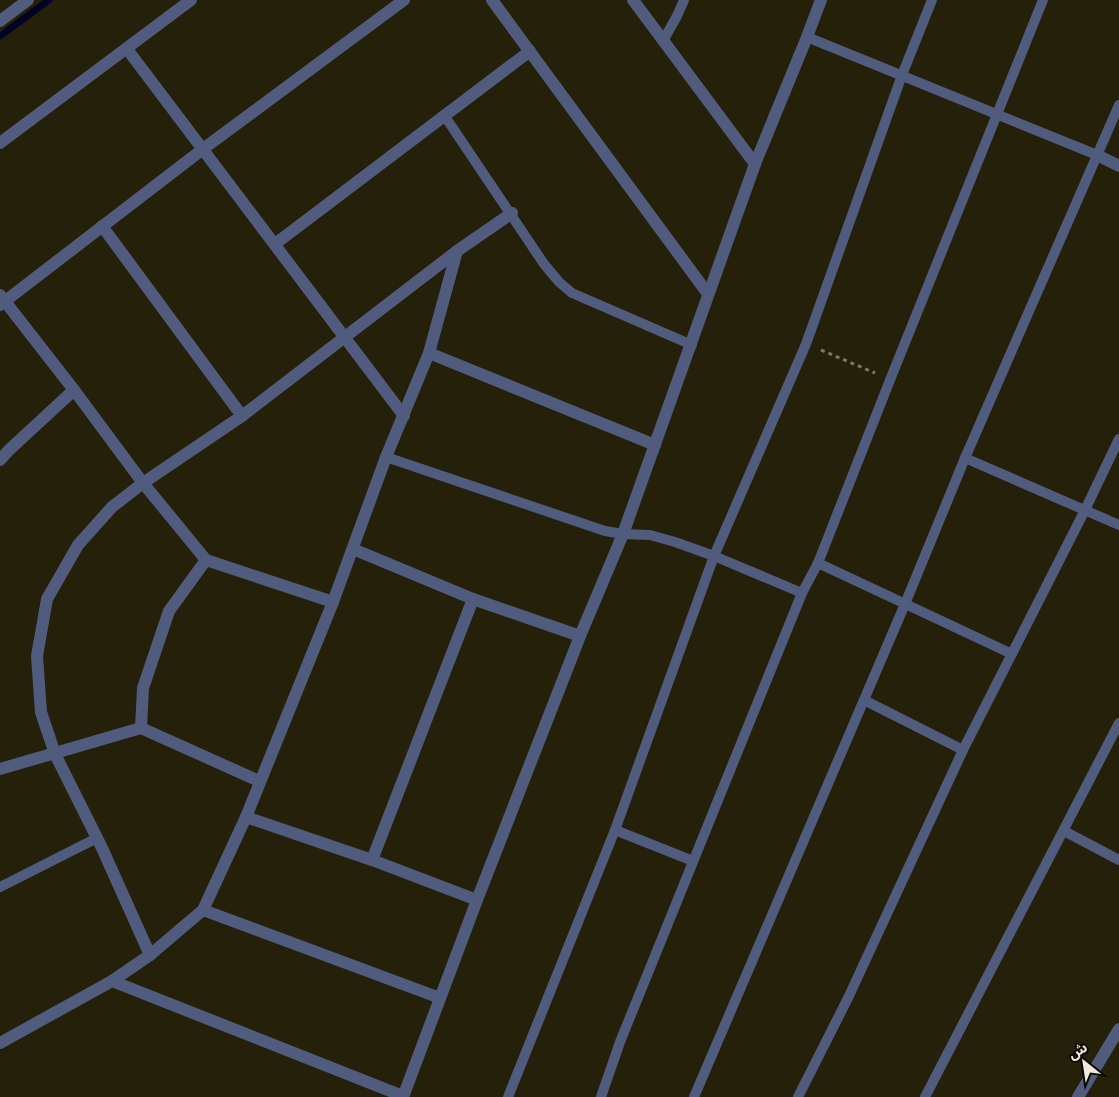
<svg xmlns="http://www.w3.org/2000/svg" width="1119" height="1097" viewBox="0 0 1119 1097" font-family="'PT Sans Narrow','Noto Sans Arabic',sans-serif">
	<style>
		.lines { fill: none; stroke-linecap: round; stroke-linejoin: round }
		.stream { stroke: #020324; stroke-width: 7 }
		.path { stroke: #7b7865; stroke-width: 3; stroke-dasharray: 4 4; stroke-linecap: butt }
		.lane { stroke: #505b7e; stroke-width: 10 }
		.street { stroke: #505b7e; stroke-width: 12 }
	</style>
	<rect width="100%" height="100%" fill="#24200a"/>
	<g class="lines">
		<!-- stream -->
		<polyline class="stream" points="0,36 49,0"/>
		<!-- path -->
		<polyline class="path" points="821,350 875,373"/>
		<!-- lane -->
		<g class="lane">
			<polyline points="807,37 1097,155"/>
			<polyline points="663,41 677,16 684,0"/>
			<polyline points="444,115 544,264 559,282 572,293 692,345"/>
			<polyline points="386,457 605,531 623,534 650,535 675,542 714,556 802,593"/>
			<polyline points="965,458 1119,525"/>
			<polyline points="818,563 1012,654"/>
			<polyline points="864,700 963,750"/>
			<polyline points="615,830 693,861"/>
			<polyline points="1064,831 1119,860"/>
			<polyline points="0,887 97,838"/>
			<polyline points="508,1097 615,830 714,556 806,344 902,75 932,0"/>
			<polyline points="601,1097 620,1042 802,593 818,563 890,380 1043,0"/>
			<polyline points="694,1097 905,604 965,458 1119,105"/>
			<polyline points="798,1097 848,998 963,750 1085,510 1119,439"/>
			<polyline points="925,1097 1119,723"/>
		</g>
		<!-- street -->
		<g class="street">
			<polyline points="492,0 708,294"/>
			<polyline points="633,0 755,164"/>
			<polyline points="0,21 28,0"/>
			<polyline points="127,49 404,416"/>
			<polyline points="0,143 191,0"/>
			<polyline points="1097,155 1119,166"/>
			<polyline points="102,226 242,416"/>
			<polyline points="275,244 530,51"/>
			<polyline points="0,295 74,390 143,483 206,560 333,602"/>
			<polyline points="0,305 203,149 404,0"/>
			<polyline points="429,353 655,445"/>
			<polyline points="0,460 9,450 74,390"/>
			<polyline points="353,549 473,599 580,636"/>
			<polyline points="206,560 169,611 143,688 141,728 259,781"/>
			<polyline points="0,769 141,728"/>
			<polyline points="246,817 372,860 477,900"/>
			<polyline points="372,860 473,599"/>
			<polyline points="203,910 440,998"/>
			<polyline points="150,955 102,848 55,754 41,712 37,656 47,599 78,545 112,507 143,483 242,416 457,251 512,213"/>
			<polyline points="112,981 403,1096"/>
			<polyline points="0,1043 112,981 150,955 203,910 246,817 333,602 386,457 429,353 457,251"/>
			<polyline points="403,1097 477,900 580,636 623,534 755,164 807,37 821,0"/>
			<polyline points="1078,1097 1119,1029"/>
		</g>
	</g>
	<!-- north arrow -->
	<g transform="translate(1084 1062) rotate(330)" stroke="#0c0903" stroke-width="4" paint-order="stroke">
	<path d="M0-4L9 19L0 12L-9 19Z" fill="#eeebde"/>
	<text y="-8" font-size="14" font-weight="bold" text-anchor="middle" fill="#eeebde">ش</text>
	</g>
</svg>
